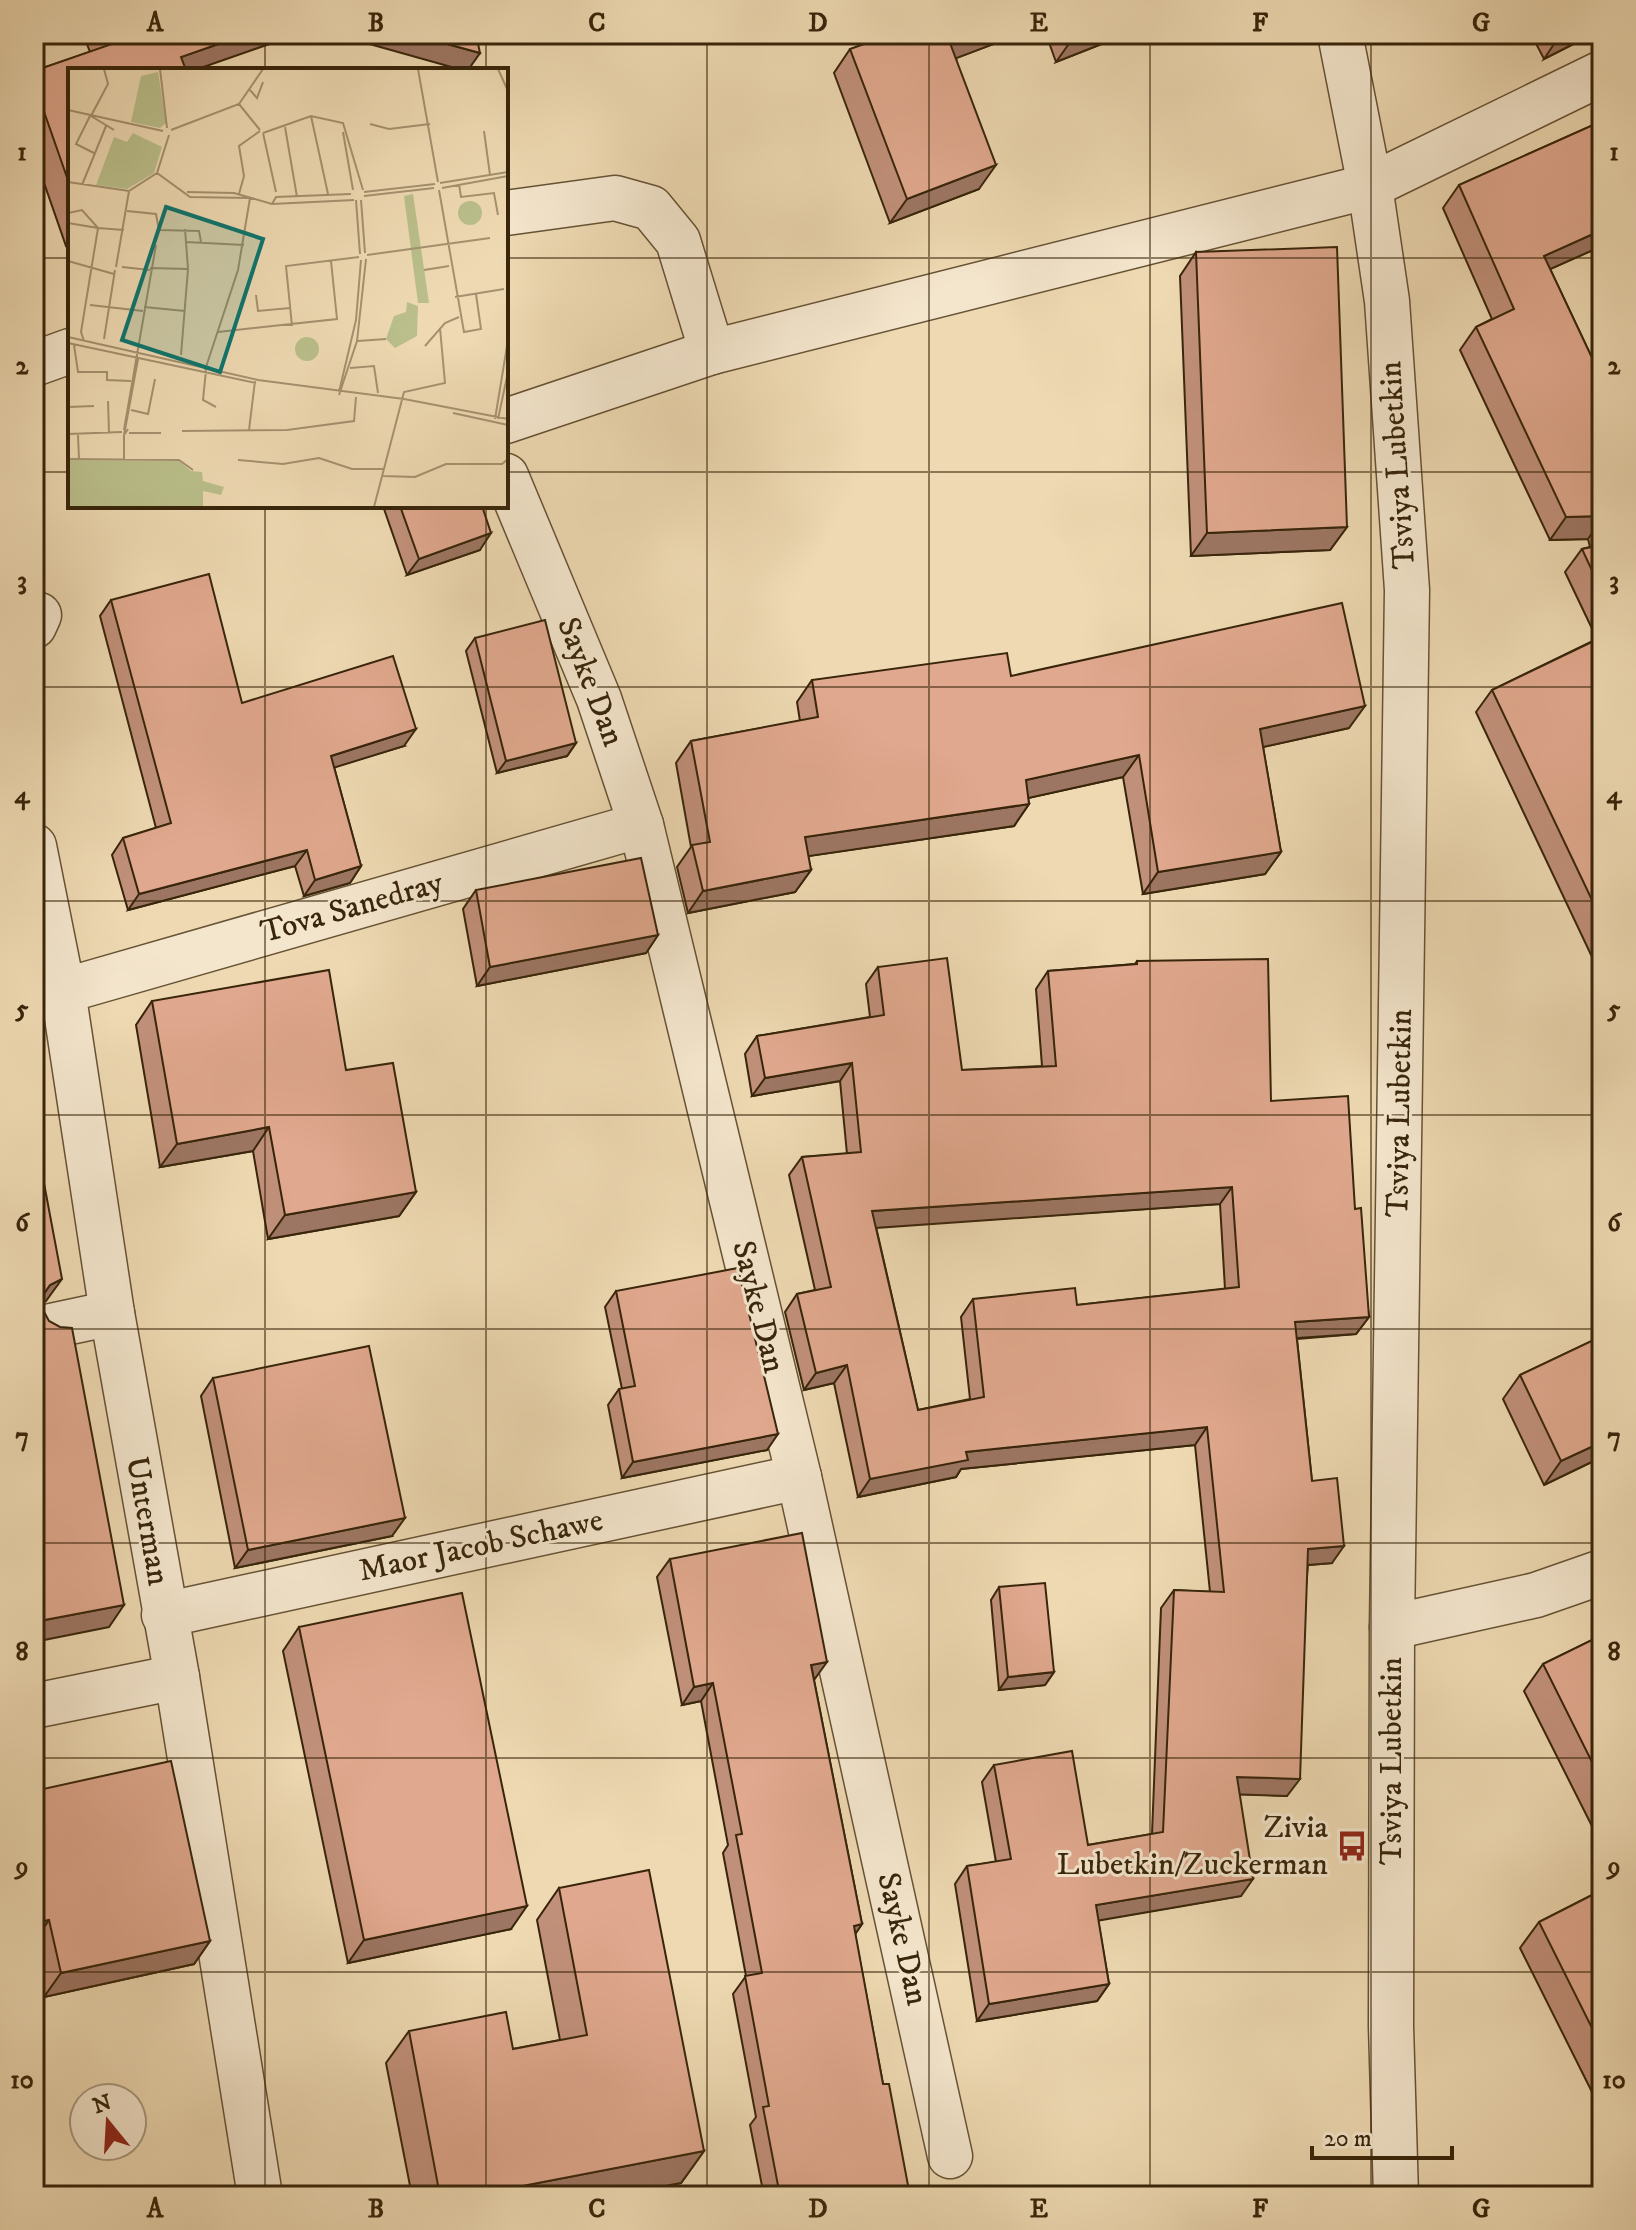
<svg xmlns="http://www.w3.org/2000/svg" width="1636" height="2230" viewBox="0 0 1636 2230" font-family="'IM FELL DW Pica',serif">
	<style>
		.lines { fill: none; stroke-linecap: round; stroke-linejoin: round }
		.minor-casing { stroke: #665234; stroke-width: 47 }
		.minor { stroke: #f4e6cd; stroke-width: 44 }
		.wall { fill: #c1907a; stroke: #38250a; stroke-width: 2; fill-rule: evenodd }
		.shaded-wall { fill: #9d7663; stroke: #38250a; stroke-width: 2 }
		.building { fill: #e0a88e; stroke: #38250a; stroke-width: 2; fill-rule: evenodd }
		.grid { fill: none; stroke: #38250a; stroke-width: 2; stroke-opacity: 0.55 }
		.labels { text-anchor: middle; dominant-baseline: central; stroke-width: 6; stroke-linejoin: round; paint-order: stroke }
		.street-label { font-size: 32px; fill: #38250a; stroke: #f4e6cd }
		.poi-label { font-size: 32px; fill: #38250a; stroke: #f4e6cd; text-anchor: end }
		.inset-road { fill: none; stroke: #a5916f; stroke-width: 2 }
		.view { fill: #0f766e; fill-opacity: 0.15; stroke: #0f766e; stroke-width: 4 }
		.inset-edge { fill: none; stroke: #38250a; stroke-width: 4 }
		.neatline { fill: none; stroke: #38250a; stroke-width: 3 }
		.grid-label { font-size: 26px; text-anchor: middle; font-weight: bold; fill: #38250a }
	</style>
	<rect width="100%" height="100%" fill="#eed9b2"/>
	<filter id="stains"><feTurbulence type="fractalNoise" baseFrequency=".0025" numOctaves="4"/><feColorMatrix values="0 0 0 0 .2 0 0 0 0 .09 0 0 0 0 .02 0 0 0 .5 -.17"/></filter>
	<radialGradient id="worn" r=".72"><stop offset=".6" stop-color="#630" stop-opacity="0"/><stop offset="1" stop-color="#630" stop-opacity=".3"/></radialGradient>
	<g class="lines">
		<!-- minor casing -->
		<g class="minor-casing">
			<g id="minor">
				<polyline points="1340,34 1370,186 1387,301 1407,590 1392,1627 1391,2026 1396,2196"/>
				<polyline points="506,213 615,198 651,208 678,241 712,352"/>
				<polyline points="34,364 70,351"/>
				<polyline points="506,421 712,352 1370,186 1602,73"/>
				<polyline points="506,476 599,699 641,825 799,1477 950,2156"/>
				<polyline points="34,626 39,615"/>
				<polyline points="34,846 63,991 112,1313 177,1677 260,2196"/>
				<polyline points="63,991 641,825"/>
				<polyline points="51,1326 112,1313"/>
				<polyline points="164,1615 799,1477"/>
				<polyline points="1392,1627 1536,1595 1602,1572"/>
				<polyline points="34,1706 177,1677"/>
			</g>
		</g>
		<!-- minor -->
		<use href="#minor" class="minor"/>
	</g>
	<!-- wall -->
	<g class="wall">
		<polygon points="83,34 298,34 70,70 70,244 66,246 34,154 34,71 90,52"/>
		<polygon points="861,34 1020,34 956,58 979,189 890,223 834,73 850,49 865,44"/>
		<polygon points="1046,34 1127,34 1056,62"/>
		<polygon points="1531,34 1593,34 1544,59"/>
		<polygon points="1602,121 1602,246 1550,269 1602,379 1602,978 1476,712 1492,690 1597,639 1565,572 1582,549 1590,547 1588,539 1550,540 1460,350 1476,327 1492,319 1443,208 1459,185"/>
		<polygon points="1196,252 1347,527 1330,550 1191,556 1180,276"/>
		<polygon points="383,506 482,506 480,550 407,575"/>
		<polygon points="111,600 242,703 404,746 334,767 361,866 350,883 304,896 295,866 128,910 112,855 123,838 156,828 100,616"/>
		<polygon points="475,638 576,743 567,756 497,773 466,651"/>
		<polygon points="1011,676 1349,728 1263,747 1281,852 1265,874 1143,894 1123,777 1028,798 1029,804 1014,826 808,856 811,870 795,892 688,913 677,867 691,847 676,763 691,741 800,721 797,702 812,680"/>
		<polygon points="476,890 658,935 646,953 477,986 463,909"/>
		<path d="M1137,961L1271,1101L1355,1209L1369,1317L1356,1334L1297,1339L1312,1481L1332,1563L1308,1565L1287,1796L1240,1794L1241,1896L1098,1920L1109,1984L1097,2001L977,2021L955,1884L967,1866L996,1862L982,1782L994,1765L1088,1845L1152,1834L1161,1608L1174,1590L1210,1592L1195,1445L961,1469L956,1477L858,1497L834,1383L804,1390L785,1312L797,1294L815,1290L789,1175L802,1157L847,1154L840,1081L752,1096L745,1054L757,1036L870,1017L866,984L878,967L962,1070L1042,1066L1036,989L1048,971L1135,964ZM1220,1204L1225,1289L1077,1305L973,1299L961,1317L970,1399L918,1410L876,1227Z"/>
		<polygon points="152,1001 346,1070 416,1192 399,1216 268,1239 253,1151 160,1167 136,1025"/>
		<polygon points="616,1291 767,1450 622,1478 608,1405 619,1389 622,1389 605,1307"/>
		<polygon points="1602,1336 1602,1457 1544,1485 1503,1399 1520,1375"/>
		<polygon points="213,1378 392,1536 235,1568 201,1396"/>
		<polygon points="670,1559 814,1680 862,1924 855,1934 883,2084 910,2196 764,2196 750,2125 756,2117 733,1994 746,1976 723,1853 728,1845 701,1701 682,1705 657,1577"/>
		<polygon points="999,1587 1054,1672 1045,1685 999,1690 991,1600"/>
		<polygon points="299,1627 511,1929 348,1963 283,1651"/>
		<polygon points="1602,1635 1602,1846 1524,1691 1543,1664"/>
		<polygon points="34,1791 210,1941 194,1964 44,1997 34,1949"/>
		<polygon points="559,1888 704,2151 681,2183 612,2196 412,2196 386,2063 409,2031 513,2049 560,2040 537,1920"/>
		<polygon points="1602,1890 1602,2112 1520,1948 1539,1922"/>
	</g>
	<!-- shaded-wall -->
	<g class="shaded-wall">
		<polygon points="247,34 298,34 195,70 172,70 181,57"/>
		<polygon points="334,34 411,34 480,53 468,70 462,70"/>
		<polygon points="974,34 1020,34 933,67 950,43"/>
		<polygon points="1084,34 1127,34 1056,62 1073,38"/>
		<polygon points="1562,34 1593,34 1544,59 1560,35"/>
		<polygon points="996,165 979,189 890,223 907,199"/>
		<polygon points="1602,230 1602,246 1528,279 1544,256"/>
		<polygon points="1602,516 1602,519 1588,539 1550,540 1566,517"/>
		<polygon points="1347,527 1330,550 1191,556 1207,533"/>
		<polygon points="491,533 480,550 407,575 419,559"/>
		<polygon points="1602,701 1602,716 1596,704"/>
		<polygon points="1365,706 1349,728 1245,751 1260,729"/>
		<polygon points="416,729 404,746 320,772 331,756"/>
		<polygon points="576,743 567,756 497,773 506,761"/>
		<polygon points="1139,755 1123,777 1010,802 1026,780"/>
		<polygon points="1029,804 1014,826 789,859 805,837"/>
		<polygon points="307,850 295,866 128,910 139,894"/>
		<polygon points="1281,852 1265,874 1143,894 1158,872"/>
		<polygon points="361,866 350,883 304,896 315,880"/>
		<polygon points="811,870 795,892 688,913 703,891"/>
		<polygon points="658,935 646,953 477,986 490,967"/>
		<polygon points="852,1063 840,1081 752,1096 765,1078"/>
		<polygon points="269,1127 253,1151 160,1167 177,1144"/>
		<polygon points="1232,1187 1220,1204 860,1229 872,1211"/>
		<polygon points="416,1192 399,1216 268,1239 285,1215"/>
		<polygon points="62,1279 46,1301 34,1308 50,1285"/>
		<polygon points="1369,1317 1356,1334 1283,1339 1295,1322"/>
		<polygon points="847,1365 834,1383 804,1390 816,1373"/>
		<polygon points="1207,1427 1195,1445 961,1469 956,1477 858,1497 870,1479 966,1452"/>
		<polygon points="778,1434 767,1450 622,1478 633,1462"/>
		<polygon points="1602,1442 1602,1457 1544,1485 1561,1461"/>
		<polygon points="405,1518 392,1536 235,1568 248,1550"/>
		<polygon points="1344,1546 1332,1563 1296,1566 1308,1549"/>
		<polygon points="124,1605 109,1627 34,1642 34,1622"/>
		<polygon points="827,1662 814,1680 811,1665"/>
		<polygon points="1054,1672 1045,1685 999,1690 1008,1677"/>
		<polygon points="713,1683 701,1701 682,1705 694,1687"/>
		<polygon points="1237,1777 1300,1779 1287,1796 1225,1794"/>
		<polygon points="1253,1879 1241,1896 1084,1923 1096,1905"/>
		<polygon points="527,1906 511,1929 348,1963 364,1940"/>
		<polygon points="49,1920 34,1942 34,1923"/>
		<polygon points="862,1924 850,1942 854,1926"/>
		<polygon points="210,1941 194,1964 44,1997 61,1973"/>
		<polygon points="1109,1984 1097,2001 977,2021 989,2004"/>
		<polygon points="704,2151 681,2183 612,2196 470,2196"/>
	</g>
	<!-- building -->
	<g class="building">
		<polygon points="108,34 247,34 181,57 186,70 70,70 70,186 34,83 34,71 112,44"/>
		<polygon points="411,34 476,34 480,53"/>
		<polygon points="886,34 974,34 950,43 996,165 907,199 850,49 887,36"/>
		<polygon points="1071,34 1084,34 1073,38"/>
		<polygon points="1602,121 1602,230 1544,256 1602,379 1602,516 1566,517 1476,327 1514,309 1459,185"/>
		<polygon points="1337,247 1347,527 1207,533 1196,252"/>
		<polygon points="400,506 482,506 491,533 419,559"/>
		<polygon points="1602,545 1602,592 1582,549"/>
		<polygon points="209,574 242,703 393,656 416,729 331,756 361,866 315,880 307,850 139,894 123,838 171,823 111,600"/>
		<polygon points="1342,603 1365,706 1260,729 1281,852 1158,872 1139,755 1026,780 1029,804 805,837 811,870 703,891 692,845 710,842 691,741 818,717 812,680 1007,653 1011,676"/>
		<polygon points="545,620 576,743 506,761 475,638"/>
		<polygon points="1602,637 1602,701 1596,704 1602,716 1602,921 1492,690"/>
		<polygon points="641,858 658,935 490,967 476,890"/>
		<path d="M947,958L962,1070L1056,1066L1048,971L1137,964V961L1268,959L1271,1101L1348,1096L1355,1209L1361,1208L1369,1317L1295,1322L1312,1481L1337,1478L1344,1546L1308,1549L1300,1779L1237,1777L1253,1879L1096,1905L1109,1984L989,2004L967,1866L1011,1859L994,1765L1072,1751L1088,1845L1163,1832L1174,1590L1224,1592L1207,1427L966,1452L968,1460L870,1479L847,1365L816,1373L797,1294L831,1287L802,1157L861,1152L852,1063L765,1078L757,1036L884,1015L878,967ZM1232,1187L1239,1287L1077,1305L1075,1288L973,1299L984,1397L918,1410L872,1211Z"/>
		<polygon points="329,970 346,1070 393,1063 416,1192 285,1215 269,1127 177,1144 152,1001"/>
		<polygon points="34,1130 62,1279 50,1285 43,1295 42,1308 49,1321 60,1327 72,1328 124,1605 34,1622"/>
		<polygon points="738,1268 778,1434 633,1462 619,1389 635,1386 616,1291"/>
		<polygon points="1602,1336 1602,1442 1561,1461 1520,1375"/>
		<polygon points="369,1346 405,1518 248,1550 213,1378"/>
		<polygon points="802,1533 827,1662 811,1665 862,1924 854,1926 883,2084 889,2084 910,2196 780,2196 763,2107 769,2106 745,1976 762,1973 736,1835 742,1834 713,1683 694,1687 670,1559"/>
		<polygon points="1045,1583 1054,1672 1008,1677 999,1587"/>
		<polygon points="462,1593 527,1906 364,1940 299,1627"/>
		<polygon points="1602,1635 1602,1782 1543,1664"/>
		<polygon points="171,1761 210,1941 61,1973 49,1920 34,1923 34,1791"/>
		<polygon points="649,1870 704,2151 470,2196 440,2196 409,2031 506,2012 513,2049 587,2035 559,1888"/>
		<polygon points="1602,1890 1602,2048 1539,1922"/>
	</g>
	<!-- grid -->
	<path class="grid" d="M265,34V70M486,34V70M707,34V2196M929,34V2196M1150,34V2196M1371,34V2196M34,258H70M506,258H1602M34,472H70M506,472H1602M265,506V2196M486,506V2196M34,687H1602M34,901H1602M34,1115H1602M34,1329H1602M34,1543H1602M34,1758H1602M34,1972H1602"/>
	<!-- icons -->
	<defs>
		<g id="bus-bare" transform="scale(2.4)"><path d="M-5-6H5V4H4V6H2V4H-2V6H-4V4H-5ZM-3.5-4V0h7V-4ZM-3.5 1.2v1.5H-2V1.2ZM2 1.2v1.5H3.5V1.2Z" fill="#8f2418" stroke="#f4e6cd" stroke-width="2.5" paint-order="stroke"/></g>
	</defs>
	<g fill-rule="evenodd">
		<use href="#bus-bare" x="1352" y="1846"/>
	</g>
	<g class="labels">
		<!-- street labels -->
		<g class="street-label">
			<text transform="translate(1398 465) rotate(-94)">Tsviya Lubetkin</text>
			<text transform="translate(590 682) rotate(69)">Sayke Dan</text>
			<text transform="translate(352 908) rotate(-16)">Tova Sanedray</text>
			<text transform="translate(1400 1113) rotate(-89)">Tsviya Lubetkin</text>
			<text transform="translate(758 1307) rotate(76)">Sayke Dan</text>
			<text transform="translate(147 1521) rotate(80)">Unterman</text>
			<text transform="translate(481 1546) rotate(-12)">Maor Jacob Schawe</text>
			<text transform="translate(1392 1761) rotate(-90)">Tsviya Lubetkin</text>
			<text transform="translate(902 1939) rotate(77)">Sayke Dan</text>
		</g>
		<!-- poi labels -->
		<g class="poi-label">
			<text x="1328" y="1828">Zivia<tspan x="1328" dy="37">Lubetkin/Zuckerman</tspan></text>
		</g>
	</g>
	<!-- overview -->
	<g transform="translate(68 68)">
		<rect width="440" height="440" fill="#eed9b2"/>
		<path d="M90,4L98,55L92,60L63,54L73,8ZM65,65L94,79L86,105L59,121L28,117L46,69L59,74ZM345,126L361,235H350L336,128ZM390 145a12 12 0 1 1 24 0a12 12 0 1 1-24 0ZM339,234L350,238L349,268L327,280L318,271L326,248L338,244ZM227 281a12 12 0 1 1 24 0a12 12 0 1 1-24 0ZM0,392L111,393L123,403L134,404L135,413L156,419L153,427L135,423V439H0Z" fill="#babf8b"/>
		<path class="inset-road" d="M36,1L40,16L23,48L46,62M92,1L99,60M350,1L370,114M430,1L440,23M182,22L189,30L195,14M171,36L192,62M0,42L95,63M22,48L8,76L26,85M243,48L260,126M302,56L321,61L362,56M217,59L229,129M103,62L171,36L195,1M416,63L422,107M275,64L285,122M195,65L243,48L275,55L295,122M195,65L208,124M89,105L101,67M0,114L61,123L89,105L122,129L182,130M372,115L440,104M391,116L393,129L426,125L430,147M14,117L38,58M374,120L440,108M371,122L396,264L413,261L408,226M119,124L166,125L204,136L286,132M296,124L367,116M171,126L176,108L171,78L192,63M296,128L366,120M288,132L292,186M293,132L297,185M204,136L208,129L283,126M59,143L88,146L91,162L131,163L133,174M0,145L14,142L30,160M0,155L30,160M118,174L176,177M299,187L422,170M0,193L46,206M48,199L61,123M54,199L82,202M82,200L120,201M356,202L381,198M188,227L190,243L222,240M387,229L436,221M22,237L75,243M76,239L117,243M224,258L218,198L291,189M150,264L269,251L263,193M0,269L190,312L336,331L440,351M36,271L47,202M16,273L13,264L30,160L56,162M290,273L318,271M0,275L188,315M6,277L10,304H39V312L63,313M357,278L377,255L391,249M113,287L120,201L117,161M282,300L306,298L310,325M137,302L170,202L182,130M138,302L135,332L148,339M271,324L288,252L293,192M271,327L289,273L298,191M40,333L41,365M0,339L26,338M63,342L80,346L87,311M385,345L440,357M427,351L440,272M430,351L440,304M60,361L56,367L70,291M56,362L88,177M181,362L187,313M114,363L219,362L286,353L288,329M61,365H93M0,366L54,364M10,367L11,392M0,391L111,392L125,402M56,392V367M170,392L215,396L251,390L284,401H316M315,408L347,409L378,396H434L440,391M306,439L336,324L377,315L372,260"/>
		<path class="view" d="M98,139L195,171L152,304L54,272Z"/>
		<rect width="440" height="440" class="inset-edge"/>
	</g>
	<!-- margin -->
	<rect width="1636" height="2230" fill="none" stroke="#eed9b2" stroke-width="88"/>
	<!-- north arrow -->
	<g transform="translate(108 2122) rotate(342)"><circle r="38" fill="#f4e6cd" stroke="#a9997f" stroke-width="2"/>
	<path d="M0-6L14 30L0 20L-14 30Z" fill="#8f2418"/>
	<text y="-12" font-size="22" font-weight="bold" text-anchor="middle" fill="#38250a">N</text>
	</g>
	<!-- scale -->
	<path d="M1312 2146v12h140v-12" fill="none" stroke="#38250a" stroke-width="4"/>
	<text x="1324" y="2146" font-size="24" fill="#38250a" stroke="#f4e6cd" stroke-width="6" paint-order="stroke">20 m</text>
	<rect x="44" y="44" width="1548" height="2142" class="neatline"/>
	<g class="grid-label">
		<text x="155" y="31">A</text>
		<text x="376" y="31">B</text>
		<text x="597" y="31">C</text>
		<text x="818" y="31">D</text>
		<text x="1039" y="31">E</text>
		<text x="1260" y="31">F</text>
		<text x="1481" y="31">G</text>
		<text x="22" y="160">1</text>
		<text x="1614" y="160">1</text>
		<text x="22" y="374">2</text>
		<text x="1614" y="374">2</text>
		<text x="22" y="589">3</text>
		<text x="1614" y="589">3</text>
		<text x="22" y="803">4</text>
		<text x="1614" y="803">4</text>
		<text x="22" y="1017">5</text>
		<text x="1614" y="1017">5</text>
		<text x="22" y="1231">6</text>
		<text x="1614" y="1231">6</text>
		<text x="22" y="1445">7</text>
		<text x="1614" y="1445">7</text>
		<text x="22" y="1660">8</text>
		<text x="1614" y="1660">8</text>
		<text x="22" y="1874">9</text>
		<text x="1614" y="1874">9</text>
		<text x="22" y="2088">10</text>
		<text x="1614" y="2088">10</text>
		<text x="155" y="2217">A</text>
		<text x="376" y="2217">B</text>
		<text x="597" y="2217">C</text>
		<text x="818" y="2217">D</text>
		<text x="1039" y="2217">E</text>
		<text x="1260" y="2217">F</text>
		<text x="1481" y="2217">G</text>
	</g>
	<rect width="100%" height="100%" filter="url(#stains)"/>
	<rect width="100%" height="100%" fill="url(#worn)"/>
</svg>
